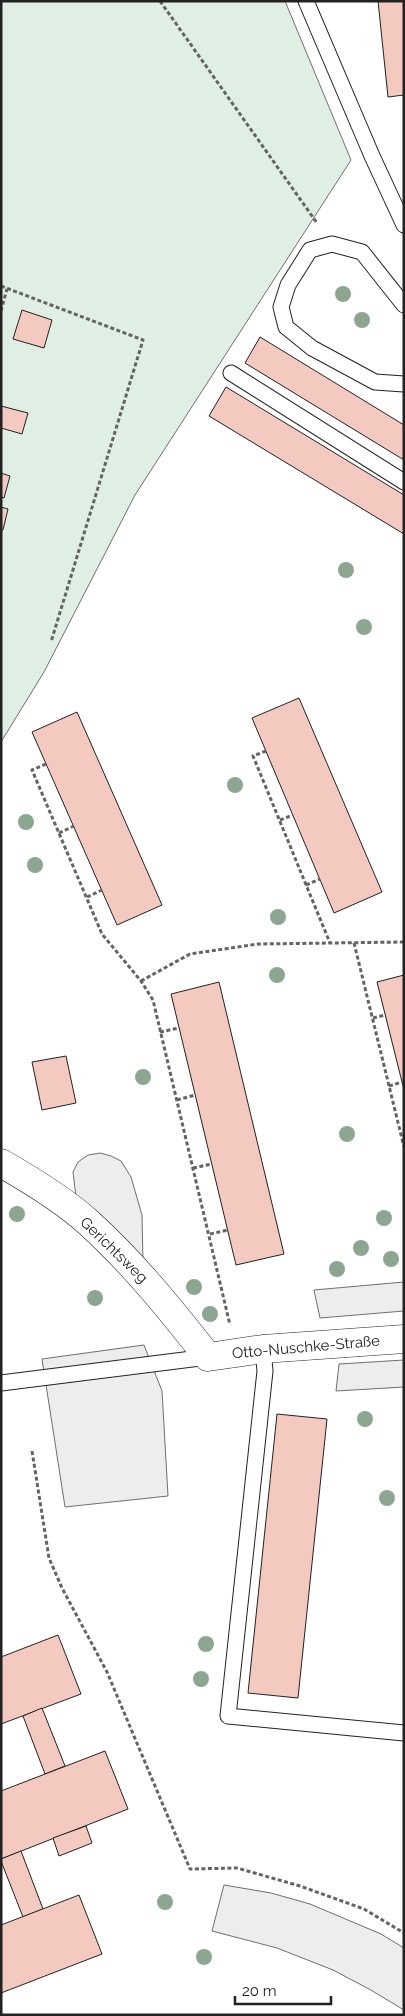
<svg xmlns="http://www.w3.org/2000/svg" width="405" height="2016" viewBox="0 0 405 2016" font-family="Raleway,sans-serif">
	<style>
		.green { fill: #e0efe3; stroke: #6f6f6f }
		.parking { fill: #ededed; stroke: #6f6f6f }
		.building { fill: #f3c9c0; stroke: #222 }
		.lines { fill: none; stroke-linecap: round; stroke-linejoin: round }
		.service-casing { stroke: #222; stroke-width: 17 }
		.minor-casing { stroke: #222; stroke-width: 29 }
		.path { stroke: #646464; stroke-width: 3; stroke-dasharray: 4 2.5; stroke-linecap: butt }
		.service { stroke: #fff; stroke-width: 15 }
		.minor { stroke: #fff; stroke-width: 28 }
		.tree { fill: #8da692 }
		.labels { text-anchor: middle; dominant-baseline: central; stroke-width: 4; stroke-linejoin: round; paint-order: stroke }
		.street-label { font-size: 15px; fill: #222; stroke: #fff }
	</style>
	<rect width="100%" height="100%" fill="#fff"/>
	<!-- green -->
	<polygon class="green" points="1,1 285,1 351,160 135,495 44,672 1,742"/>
	<!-- parking -->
	<g class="parking">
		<polygon points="100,1153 111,1156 121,1161 131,1177 142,1215 143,1264 76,1197 73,1172 78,1162 88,1155"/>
		<polygon points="404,1282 404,1311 320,1318 314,1290"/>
		<polygon points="144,1345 162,1391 168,1496 65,1507 42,1359"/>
		<polygon points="404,1360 404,1387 336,1391 339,1364"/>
		<polygon points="224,1885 271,1893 310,1904 381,1934 404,1948 404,2010 369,1989 333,1970 277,1948 212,1931"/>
	</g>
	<!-- building -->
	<g class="building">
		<polygon points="378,1 404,1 404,95 388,97"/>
		<polygon points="22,310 52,320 44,348 13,339"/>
		<polygon points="260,337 404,425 404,460 245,363"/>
		<polygon points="226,387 404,495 404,534 209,416"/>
		<polygon points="1,406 28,413 22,434 1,428"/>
		<polygon points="1,473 10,476 4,498 1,497"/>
		<polygon points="1,507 8,509 3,530 1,530"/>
		<polygon points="299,698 382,892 334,913 252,718"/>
		<polygon points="77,712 162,905 117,925 32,732"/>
		<polygon points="404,975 404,1090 377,982"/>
		<polygon points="219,982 284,1254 236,1265 171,994"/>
		<polygon points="66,1056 76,1103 42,1110 32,1062"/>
		<polygon points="277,1414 327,1419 298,1698 248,1693"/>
		<polygon points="58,1635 81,1694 1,1724 1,1657"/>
		<polygon points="42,1708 65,1766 45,1774 23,1716"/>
		<polygon points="105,1751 128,1809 1,1859 1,1791"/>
		<polygon points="86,1826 92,1843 59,1856 53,1838"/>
		<polygon points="21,1851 43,1909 23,1917 1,1861 1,1859"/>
		<polygon points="79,1895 102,1954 1,1993 1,1925"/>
	</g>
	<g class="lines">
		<!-- service casing -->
		<g class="service-casing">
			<g id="service">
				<polyline points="306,1 372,156 404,225"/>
				<polyline points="404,305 362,252 332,244 310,250 288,285 281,307 286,327 312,348 375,382 404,384"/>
				<polyline points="231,373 404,482"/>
				<polyline points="263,1349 265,1371 228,1716 404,1733"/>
				<polyline points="1,1383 208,1357"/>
			</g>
		</g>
		<!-- minor casing -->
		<g class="minor-casing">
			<path id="minor" d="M1,1163C29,1179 65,1201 89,1223C134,1264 171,1310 208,1357L263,1349L404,1339"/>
		</g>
		<!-- path -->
		<g class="path">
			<polyline points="160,1 317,223"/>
			<polyline points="1,286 143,340 51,642"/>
			<polyline points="1,311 7,289"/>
			<polyline points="266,751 253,756 330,943"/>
			<polyline points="46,764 32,770 102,934 141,981 153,1000 230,1325"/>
			<polyline points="280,820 293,815"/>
			<polyline points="59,833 74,826"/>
			<polyline points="306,885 320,879"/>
			<polyline points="87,897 102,890"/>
			<polyline points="354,943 404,1147"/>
			<polyline points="141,981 190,954 258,944 404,942"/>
			<polyline points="373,1018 385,1015"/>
			<polyline points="160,1032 179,1028"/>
			<polyline points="389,1086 402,1082"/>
			<polyline points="177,1100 195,1095"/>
			<polyline points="193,1168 212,1164"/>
			<polyline points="210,1234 228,1230"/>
			<polyline points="32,1451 49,1558 62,1588 107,1672 190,1869 237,1868 300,1886 364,1909 404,1933"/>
		</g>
		<!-- service -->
		<use href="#service" class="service"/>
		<!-- minor -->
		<use href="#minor" class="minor"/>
	</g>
	<!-- trees -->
	<g class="tree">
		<circle cx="343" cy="294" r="8"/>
		<circle cx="362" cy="320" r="8"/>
		<circle cx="346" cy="570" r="8"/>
		<circle cx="364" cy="627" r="8"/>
		<circle cx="235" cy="785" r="8"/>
		<circle cx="26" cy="822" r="8"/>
		<circle cx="35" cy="865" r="8"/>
		<circle cx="278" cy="917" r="8"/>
		<circle cx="277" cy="975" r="8"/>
		<circle cx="143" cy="1077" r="8"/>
		<circle cx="347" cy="1134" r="8"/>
		<circle cx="17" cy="1214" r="8"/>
		<circle cx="384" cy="1218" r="8"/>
		<circle cx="361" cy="1248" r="8"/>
		<circle cx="391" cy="1259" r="8"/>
		<circle cx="337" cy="1269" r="8"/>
		<circle cx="194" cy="1287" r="8"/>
		<circle cx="95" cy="1298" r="8"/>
		<circle cx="210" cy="1314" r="8"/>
		<circle cx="365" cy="1419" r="8"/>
		<circle cx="387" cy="1498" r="8"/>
		<circle cx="206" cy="1644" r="8"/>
		<circle cx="201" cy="1679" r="8"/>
		<circle cx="165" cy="1902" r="8"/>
		<circle cx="204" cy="1957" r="8"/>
	</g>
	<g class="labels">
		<!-- street labels -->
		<g class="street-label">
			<text transform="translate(114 1250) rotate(44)">Gerichtsweg</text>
			<text transform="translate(306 1347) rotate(-5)">Otto-Nuschke-Straße</text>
		</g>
	</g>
	<!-- border -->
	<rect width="405" height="2016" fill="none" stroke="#222222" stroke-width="5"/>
	<!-- scale -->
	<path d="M235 1996v8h96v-8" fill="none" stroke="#222222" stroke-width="2.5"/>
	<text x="242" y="1996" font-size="15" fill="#222222" stroke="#ffffff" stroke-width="4" paint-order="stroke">20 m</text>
</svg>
